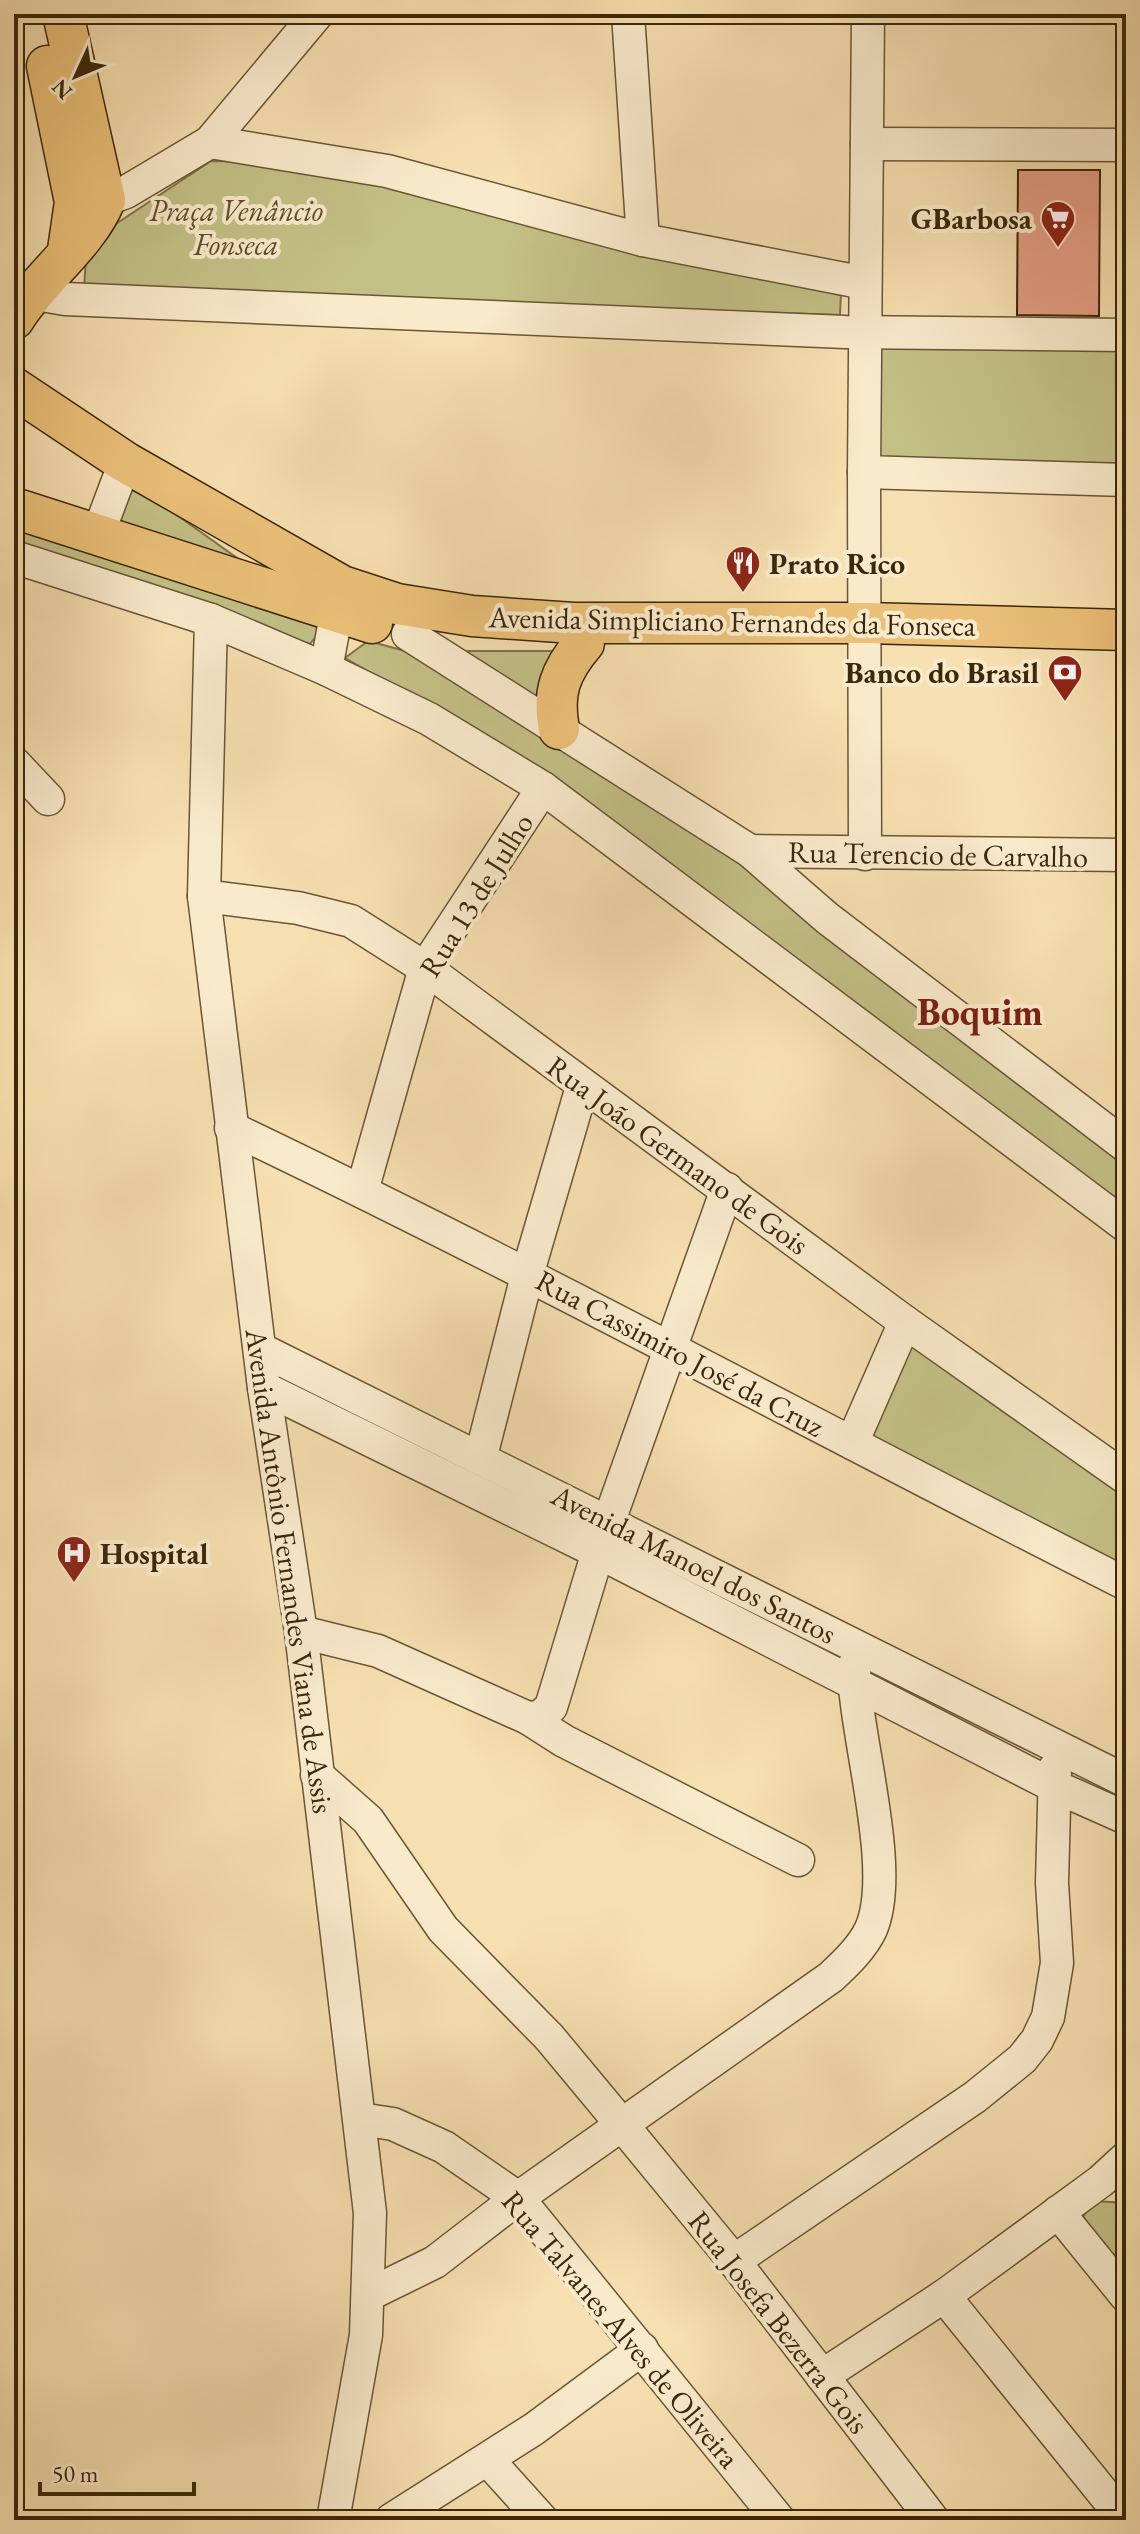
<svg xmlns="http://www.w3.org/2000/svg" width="1140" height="2534" viewBox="0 0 1140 2534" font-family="'EB Garamond',serif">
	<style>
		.green { fill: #c3c086; stroke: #807448; stroke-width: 2 }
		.building { fill: #e49e84; stroke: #3c280a; stroke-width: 2 }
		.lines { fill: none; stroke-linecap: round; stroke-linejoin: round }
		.minor-casing { stroke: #6a5634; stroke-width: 35 }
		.major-casing { stroke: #3c280a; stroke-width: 43 }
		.minor { stroke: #f9eacc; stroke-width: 32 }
		.major { stroke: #ebc078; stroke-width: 40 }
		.labels { text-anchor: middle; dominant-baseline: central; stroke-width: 8; stroke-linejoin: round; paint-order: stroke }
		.park-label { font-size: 30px; font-style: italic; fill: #5e4e29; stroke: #f9eacc }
		.poi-label { font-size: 30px; font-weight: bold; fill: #3c280a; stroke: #f9eacc; text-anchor: end }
		.street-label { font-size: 30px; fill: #3c280a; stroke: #f9eacc }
		.district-label { font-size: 38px; font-weight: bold; fill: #7a1f14; stroke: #f9eacc }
	</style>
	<rect width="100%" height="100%" fill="#f6dfb0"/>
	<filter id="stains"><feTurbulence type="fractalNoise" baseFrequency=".0025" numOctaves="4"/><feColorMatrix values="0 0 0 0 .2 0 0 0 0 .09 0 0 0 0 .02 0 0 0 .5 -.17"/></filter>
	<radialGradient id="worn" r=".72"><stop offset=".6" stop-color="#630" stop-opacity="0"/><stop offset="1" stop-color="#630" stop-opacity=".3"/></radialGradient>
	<!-- green -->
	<g class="green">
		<polygon points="211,161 263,162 410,185 841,292 840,315 84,289 87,243"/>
		<polygon points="1126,339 1126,484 872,479 873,416 882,342"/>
		<polygon points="132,483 261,575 110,524"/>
		<polygon points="14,521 317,625 317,635 310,644 14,545"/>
		<polygon points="368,641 413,653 722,847 1126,1161 1126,1211 401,690 345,658"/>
		<polygon points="456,651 558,651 541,701"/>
		<polygon points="909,1327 1126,1482 1126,1583 864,1441"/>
		<polygon points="1094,2201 1126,2203 1126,2274 1083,2217"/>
	</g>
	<!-- building -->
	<polygon class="building" points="1018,170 1100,170 1099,316 1017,315"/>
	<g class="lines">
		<!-- minor casing -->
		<g class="minor-casing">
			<g id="minor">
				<polyline points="628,14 643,240"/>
				<polyline points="868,14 864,472 1126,480"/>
				<polyline points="210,142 387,171 643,240 865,283"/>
				<polyline points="867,144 1126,145"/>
				<polyline points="83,202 105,200 126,192 210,142 317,14"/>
				<polyline points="30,293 65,299 845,332 1126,335"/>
				<polyline points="864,472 865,854"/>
				<polyline points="98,534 125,462"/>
				<polyline points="14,557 211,620 326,669 429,719 543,788 1126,1226"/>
				<polyline points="211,620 204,896 264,1388 301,1632 370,2213 366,2335 333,2520"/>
				<polyline points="408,634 750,851 827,918 1126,1146"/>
				<polyline points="326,669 341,589"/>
				<polyline points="14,763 48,799"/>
				<polyline points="750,851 1126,855"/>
				<polyline points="204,896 298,908 351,921 425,968 905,1322 1126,1478"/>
				<path d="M231,1128C533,1272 827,1433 1126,1584"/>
				<polyline points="362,1191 425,968 543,788"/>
				<polyline points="260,1349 1126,1781"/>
				<polyline points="264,1388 598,1552 1054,1786 1126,1818"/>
				<polyline points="852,1443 905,1322"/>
				<polyline points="481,1456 528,1272 582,1087"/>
				<polyline points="301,1632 378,1651 528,1718 540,1717 551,1707 598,1552 727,1189"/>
				<polyline points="528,1718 564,1741 798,1860"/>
				<polyline points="317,1775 368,1820 443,1929 549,2037 623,2126 734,2261 933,2520"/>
				<polyline points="360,2119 393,2124 444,2147 518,2198 779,2520"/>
				<polyline points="1058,2212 1126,2296"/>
				<polyline points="734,2261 975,2097 1022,2059 1037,2040 1048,2017 1057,1963 1052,1883 1055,1768"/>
				<path d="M370,2294L435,2262L518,2198L831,1977C846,1963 862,1948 871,1929C897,1868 854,1735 854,1666"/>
				<polyline points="944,2296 1125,2520"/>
				<polyline points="822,2376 944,2296 1101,2181 1126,2158"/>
				<polyline points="488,2460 542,2520"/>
				<polyline points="391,2520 534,2429 642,2349"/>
			</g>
		</g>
		<!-- major casing -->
		<g class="major-casing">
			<g id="major">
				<polyline points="47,66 75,202 68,250"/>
				<path d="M14,319C39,278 87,244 105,200L63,14"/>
				<polyline points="14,388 125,462 342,586 397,604 472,616 574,623 866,623 1126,630"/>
				<polyline points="14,508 372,623"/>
				<path d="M559,729C552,693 560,671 584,643"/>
			</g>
		</g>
		<!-- minor -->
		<use href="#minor" class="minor"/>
		<!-- major -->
		<use href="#major" class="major"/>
	</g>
	<!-- icons -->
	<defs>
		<g id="supermarket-pin" transform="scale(1.8)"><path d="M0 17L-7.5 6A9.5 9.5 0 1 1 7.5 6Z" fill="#8f2418" stroke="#f9eacc"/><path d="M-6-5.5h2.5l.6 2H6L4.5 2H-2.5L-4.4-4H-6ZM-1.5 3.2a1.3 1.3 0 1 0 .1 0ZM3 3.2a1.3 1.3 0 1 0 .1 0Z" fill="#fff"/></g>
		<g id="restaurant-pin" transform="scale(1.8)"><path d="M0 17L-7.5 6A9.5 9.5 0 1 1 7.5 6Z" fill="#8f2418" stroke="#f9eacc"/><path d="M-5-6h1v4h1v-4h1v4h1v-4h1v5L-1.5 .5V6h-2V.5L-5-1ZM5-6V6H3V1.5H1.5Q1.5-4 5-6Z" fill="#fff"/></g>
		<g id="bank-pin" transform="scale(1.8)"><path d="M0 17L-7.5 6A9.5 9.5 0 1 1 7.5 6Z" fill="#8f2418" stroke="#f9eacc"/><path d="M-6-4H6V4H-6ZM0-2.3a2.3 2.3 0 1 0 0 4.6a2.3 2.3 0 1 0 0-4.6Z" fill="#fff"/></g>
		<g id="hospital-pin" transform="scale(1.8)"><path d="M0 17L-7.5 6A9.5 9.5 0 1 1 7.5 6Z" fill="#8f2418" stroke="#f9eacc"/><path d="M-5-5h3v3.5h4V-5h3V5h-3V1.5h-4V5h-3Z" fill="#fff"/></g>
	</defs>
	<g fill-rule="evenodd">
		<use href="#supermarket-pin" x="1058" y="218"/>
		<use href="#restaurant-pin" x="743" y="563"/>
		<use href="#bank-pin" x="1065" y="672"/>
		<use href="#hospital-pin" x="74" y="1553"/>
	</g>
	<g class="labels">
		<!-- park labels -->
		<g class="park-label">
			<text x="236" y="210">Praça Venâncio<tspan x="236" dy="34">Fonseca</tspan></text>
		</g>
		<!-- poi labels -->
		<g class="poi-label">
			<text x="1032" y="218">GBarbosa</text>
			<text x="769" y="563" text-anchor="start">Prato Rico</text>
			<text x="1039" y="672">Banco do Brasil</text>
			<text x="100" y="1553" text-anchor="start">Hospital</text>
		</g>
		<!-- street labels -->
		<g class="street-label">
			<text transform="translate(732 621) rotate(1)">Avenida Simpliciano Fernandes da Fonseca</text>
			<text transform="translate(938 854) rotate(1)">Rua Terencio de Carvalho</text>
			<text transform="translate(476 895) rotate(-58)">Rua 13 de Julho</text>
			<text transform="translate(678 1155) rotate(36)">Rua João Germano de Gois</text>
			<text transform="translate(680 1353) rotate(28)">Rua Cassimiro José da Cruz</text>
			<text transform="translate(694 1564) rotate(27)">Avenida Manoel dos Santos</text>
			<text transform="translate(290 1571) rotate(82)">Avenida Antônio Fernandes Viana de Assis</text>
			<text transform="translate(779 2322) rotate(52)">Rua Josefa Bezerra Gois</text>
			<text transform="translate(621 2329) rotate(50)">Rua Talvanes Alves de Oliveira</text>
		</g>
		<!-- district labels -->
		<g class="district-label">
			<text x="980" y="1011">Boquim</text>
		</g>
	</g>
	<!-- margin -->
	<rect width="1140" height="2534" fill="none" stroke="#f6dfb0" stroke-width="48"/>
	<rect x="16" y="16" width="1108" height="2502" fill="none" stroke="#3c280a" stroke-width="4"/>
	<rect x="24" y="24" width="1092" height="2486" fill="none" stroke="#3c280a" stroke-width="2"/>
	<!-- north arrow -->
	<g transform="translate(76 76) rotate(226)" stroke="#f9eacc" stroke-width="6" paint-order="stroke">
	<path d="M0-6L14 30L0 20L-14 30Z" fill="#3c280a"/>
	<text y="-12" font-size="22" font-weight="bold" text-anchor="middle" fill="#3c280a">N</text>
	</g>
	<!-- scale -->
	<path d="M40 2482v12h154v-12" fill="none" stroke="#3c280a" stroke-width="4"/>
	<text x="52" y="2482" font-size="24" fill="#3c280a" stroke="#f9eacc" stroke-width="6" paint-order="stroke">50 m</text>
	<rect width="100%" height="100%" filter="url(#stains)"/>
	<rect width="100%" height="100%" fill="url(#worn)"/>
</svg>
